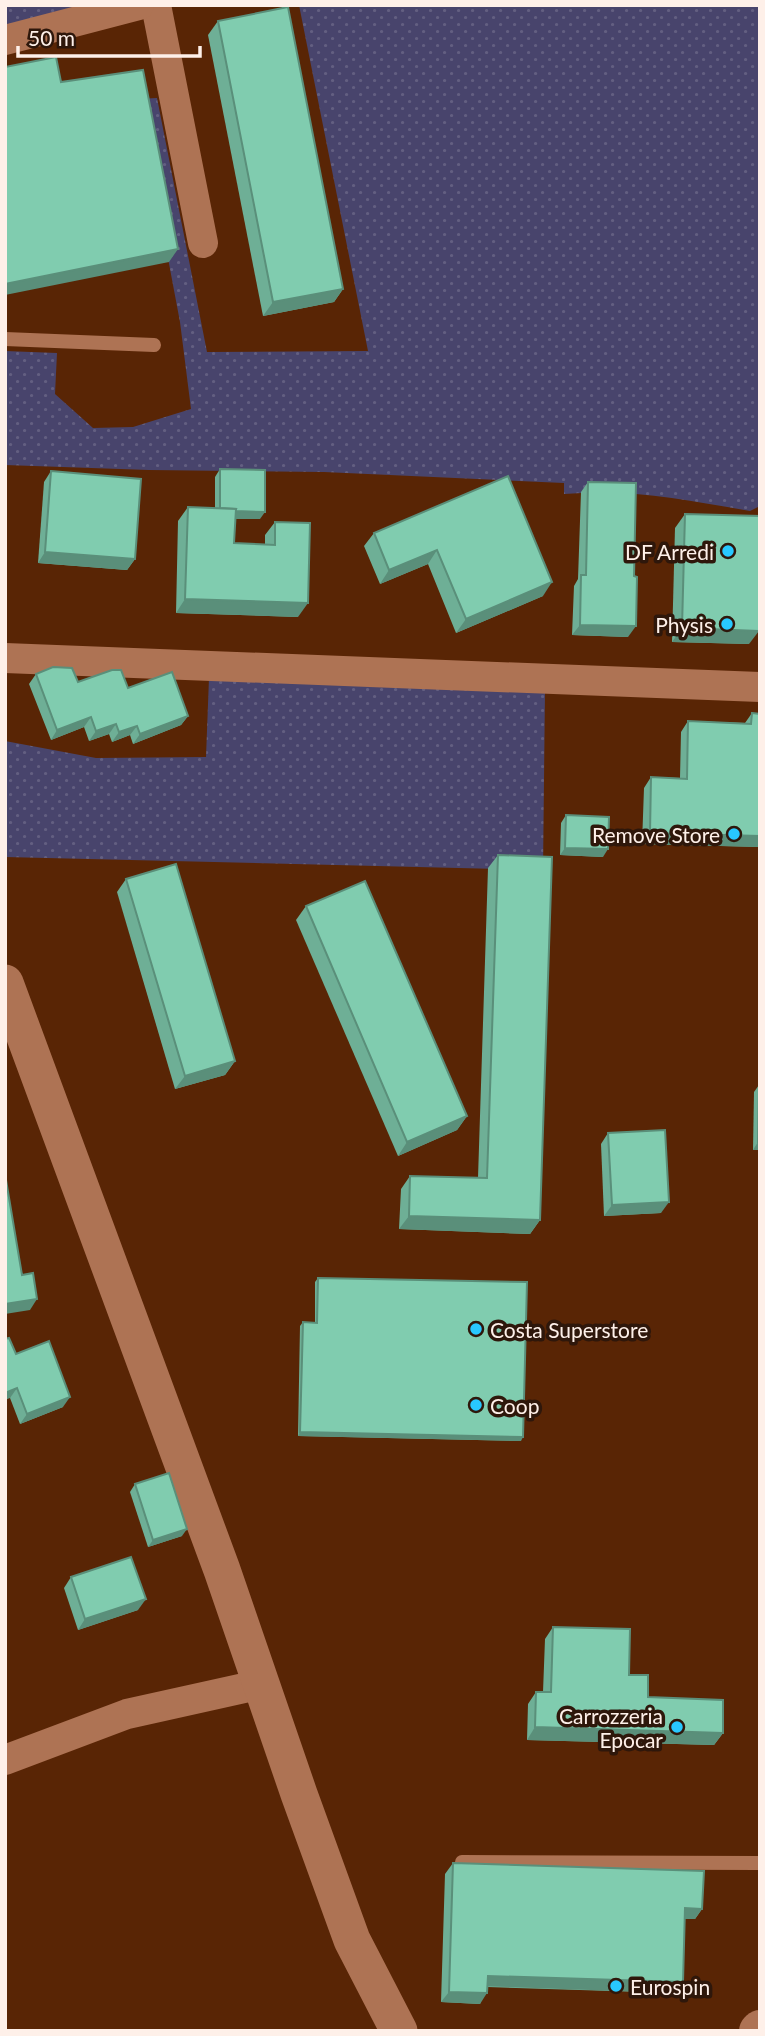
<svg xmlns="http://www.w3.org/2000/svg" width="765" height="2036" viewBox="0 0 765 2036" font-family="Lato,sans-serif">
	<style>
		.grass { fill: url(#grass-dots) }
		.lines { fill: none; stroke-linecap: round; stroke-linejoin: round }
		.service { stroke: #ae7354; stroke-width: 14 }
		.minor { stroke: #ae7354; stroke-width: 30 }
		.tertiary { stroke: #ae7354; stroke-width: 37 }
		.secondary { stroke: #ae7354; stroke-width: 38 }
		.wall { fill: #6eaf96 }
		.shaded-wall { fill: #5a8f7a }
		.building { fill: #80ccaf; stroke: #5a8f7a; stroke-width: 2 }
		.poi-dot { fill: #28c8ff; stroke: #2e170b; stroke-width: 2.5 }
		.labels { text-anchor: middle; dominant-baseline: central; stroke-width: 7; stroke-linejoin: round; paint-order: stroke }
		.poi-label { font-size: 21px; fill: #fef0e9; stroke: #2e170b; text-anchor: end }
	</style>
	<defs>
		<pattern id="grass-dots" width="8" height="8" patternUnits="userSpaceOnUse" patternTransform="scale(1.75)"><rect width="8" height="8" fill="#48446c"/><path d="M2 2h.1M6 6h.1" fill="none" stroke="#635f81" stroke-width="1.8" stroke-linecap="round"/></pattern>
	</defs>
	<rect width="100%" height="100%" fill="#592505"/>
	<!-- grass -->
	<g class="grass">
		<polygon points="5,5 90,5 5,27"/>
		<path d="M299,5H760V506L750,511C687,500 629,488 564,494V483L324,472L149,470L5,465V351L57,353L55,394L93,428L133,427L191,409L180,322L138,99L157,98L207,352L368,351Z"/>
		<polygon points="209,678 545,691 543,870 5,857 5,741 96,758 206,757"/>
	</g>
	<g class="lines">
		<!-- service -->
		<g class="service">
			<polyline points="5,339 154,345"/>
			<polyline points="462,1862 760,1863"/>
		</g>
		<!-- minor -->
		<g class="minor">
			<polyline points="156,5 203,243"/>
			<polyline points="5,40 139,5"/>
			<polyline points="5,658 760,687"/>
			<polyline points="5,1760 127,1714 262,1684"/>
		</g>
		<!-- tertiary -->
		<polyline class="tertiary" points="5,983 222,1570 299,1794 352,1940 399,2031"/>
		<!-- secondary -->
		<polyline class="secondary" points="758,2031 760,2029"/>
	</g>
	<!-- wall -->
	<g class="wall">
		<polygon points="218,21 343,289 334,302 263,316 208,35"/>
		<polygon points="220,469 260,519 235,519 234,543 265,544 265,535 275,522 298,617 176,613 178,521 188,507 215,508 215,477"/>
		<polygon points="51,471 135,559 127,570 38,563 44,482"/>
		<polygon points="508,476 543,596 456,633 428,564 380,584 364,546 374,533"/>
		<polygon points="588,482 628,637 572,635 574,586 578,579 581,492"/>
		<polygon points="685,514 749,644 672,642 675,528"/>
		<polygon points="36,674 78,682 128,688 188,716 181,725 133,744 130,735 112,742 109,734 89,741 84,727 51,740 29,684"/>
		<polygon points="752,713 760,714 760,847 642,844 644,788 651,777 680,778 681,732 688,721 745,723"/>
		<polygon points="566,815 603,857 560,855 561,823"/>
		<polygon points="498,855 540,1220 530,1234 399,1229 401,1189 410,1176 478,1178 488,868"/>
		<polygon points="126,879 235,1061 225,1075 175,1089 117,892"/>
		<polygon points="306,906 467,1116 457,1130 398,1156 296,920"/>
		<polygon points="759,1085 760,1150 753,1150 754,1092"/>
		<polygon points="608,1133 661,1213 604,1216 601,1144"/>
		<polygon points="318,1278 521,1441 298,1436 300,1326 303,1322 315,1323 315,1282"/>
		<polygon points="16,1354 63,1407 20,1424 10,1398"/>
		<polygon points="135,1484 182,1536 148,1547 130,1492"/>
		<polygon points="71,1577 138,1610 78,1630 64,1588"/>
		<polygon points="553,1627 629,1675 648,1697 723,1733 714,1745 527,1740 528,1704 536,1692 543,1692 545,1639"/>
		<polygon points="453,1863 702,1909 695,1919 685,1919 683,1982 675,1993 487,1987 480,2004 441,2002 445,1874"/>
	</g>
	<!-- shaded-wall -->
	<g class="shaded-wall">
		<polygon points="178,249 169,262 5,295 5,284"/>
		<polygon points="343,289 334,302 263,316 273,302"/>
		<polygon points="220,511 265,512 260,519 215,519"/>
		<polygon points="437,550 428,564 380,584 389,570"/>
		<polygon points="45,552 135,559 127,570 38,563"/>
		<polygon points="552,582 543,596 456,633 466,619"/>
		<polygon points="185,599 308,603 298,617 176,613"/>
		<polygon points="580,625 636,626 628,637 572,635"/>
		<polygon points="682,628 759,631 749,644 672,642"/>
		<polygon points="188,716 181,725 133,744 140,734"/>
		<polygon points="91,717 84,727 51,740 57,730"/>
		<polygon points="116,724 109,734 89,741 96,731"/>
		<polygon points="137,726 130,735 112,742 119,732"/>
		<polygon points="650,833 760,836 760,847 642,844"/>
		<polygon points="565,848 608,849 603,857 560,855"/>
		<polygon points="235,1061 225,1075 175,1089 185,1076"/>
		<polygon points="467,1116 457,1130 398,1156 407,1142"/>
		<polygon points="758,1142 760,1142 760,1150 753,1150"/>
		<polygon points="669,1202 661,1213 604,1216 612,1205"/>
		<polygon points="409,1216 540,1220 530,1234 399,1229"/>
		<polygon points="37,1299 30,1310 5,1314 5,1304"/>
		<polygon points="17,1388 10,1398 5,1400 5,1393"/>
		<polygon points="70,1397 63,1407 20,1424 27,1414"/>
		<polygon points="300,1432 523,1437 521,1441 298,1436"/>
		<polygon points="187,1529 182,1536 148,1547 153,1540"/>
		<polygon points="146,1599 138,1610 78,1630 85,1619"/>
		<polygon points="535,1727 723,1733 714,1745 527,1740"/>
		<polygon points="685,1908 702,1909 695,1919 677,1919"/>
		<polygon points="488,1976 683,1982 675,1993 480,1986"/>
		<polygon points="449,1992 487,1993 480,2004 441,2002"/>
	</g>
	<!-- building -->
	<g class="building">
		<polygon points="288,7 343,289 273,302 218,21"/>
		<polygon points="56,57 61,82 143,70 178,249 5,284 5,67"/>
		<polygon points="220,469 265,470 265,512 235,511 236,509 220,508"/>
		<polygon points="51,471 141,479 135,559 45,552"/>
		<polygon points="508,476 552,582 466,619 437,550 389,570 374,533"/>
		<polygon points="588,482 636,483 634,576 637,577 636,626 580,625 581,575 586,575"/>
		<polygon points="188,507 236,509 234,543 275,545 275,522 310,523 308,603 185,599"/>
		<polygon points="685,514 760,516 759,631 682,628"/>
		<polygon points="53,667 72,668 78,682 112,670 121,670 128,688 172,672 188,716 140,734 137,726 119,732 116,724 96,731 91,717 57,730 36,674"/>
		<polygon points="752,713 760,714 760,836 650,833 651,777 687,779 688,721 751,724"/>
		<polygon points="566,815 609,817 608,849 565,848"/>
		<polygon points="498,855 552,857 540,1220 409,1216 410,1176 487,1178"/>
		<polygon points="176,864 235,1061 185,1076 126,879"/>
		<polygon points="365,881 467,1116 407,1142 306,906"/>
		<polygon points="759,1085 760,1085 760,1142 758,1142"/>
		<polygon points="665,1130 669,1202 612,1205 608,1133"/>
		<polygon points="5,1174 22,1275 33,1273 37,1299 5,1304"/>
		<polygon points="318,1278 527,1282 523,1437 300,1432 303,1322 317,1323"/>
		<polygon points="9,1338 16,1354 49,1341 70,1397 27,1414 17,1388 5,1393 5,1339"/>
		<polygon points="169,1473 187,1529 153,1540 135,1484"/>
		<polygon points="131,1557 146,1599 85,1619 71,1577"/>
		<polygon points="553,1627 630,1629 629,1675 648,1675 648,1697 723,1700 723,1733 535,1727 536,1692 551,1692"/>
		<polygon points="453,1863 704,1871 702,1909 685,1908 683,1982 488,1976 487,1993 449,1992"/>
	</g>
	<!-- markers -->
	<g class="poi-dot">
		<circle cx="728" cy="551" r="7"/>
		<circle cx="727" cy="624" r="7"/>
		<circle cx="734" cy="834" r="7"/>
		<circle cx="476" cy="1329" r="7"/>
		<circle cx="476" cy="1405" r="7"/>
		<circle cx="677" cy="1727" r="7"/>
		<circle cx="616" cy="1986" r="7"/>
	</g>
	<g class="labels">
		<!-- poi labels -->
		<g class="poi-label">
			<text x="714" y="551">DF Arredi</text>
			<text x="713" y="624">Physis</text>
			<text x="720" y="834">Remove Store</text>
			<text x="490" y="1329" text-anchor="start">Costa Superstore</text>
			<text x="490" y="1405" text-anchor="start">Coop</text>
			<text x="663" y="1715">Carrozzeria<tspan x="663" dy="24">Epocar</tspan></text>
			<text x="630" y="1986" text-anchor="start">Eurospin</text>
		</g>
	</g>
	<!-- border -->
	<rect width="765" height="2036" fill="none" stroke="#fef0e9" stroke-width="14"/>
	<!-- scale -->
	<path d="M18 46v10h182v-10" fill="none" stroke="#fef0e9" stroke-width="3.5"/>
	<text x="28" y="46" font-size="21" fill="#fef0e9" stroke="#2e170b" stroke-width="5" paint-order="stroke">50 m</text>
</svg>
